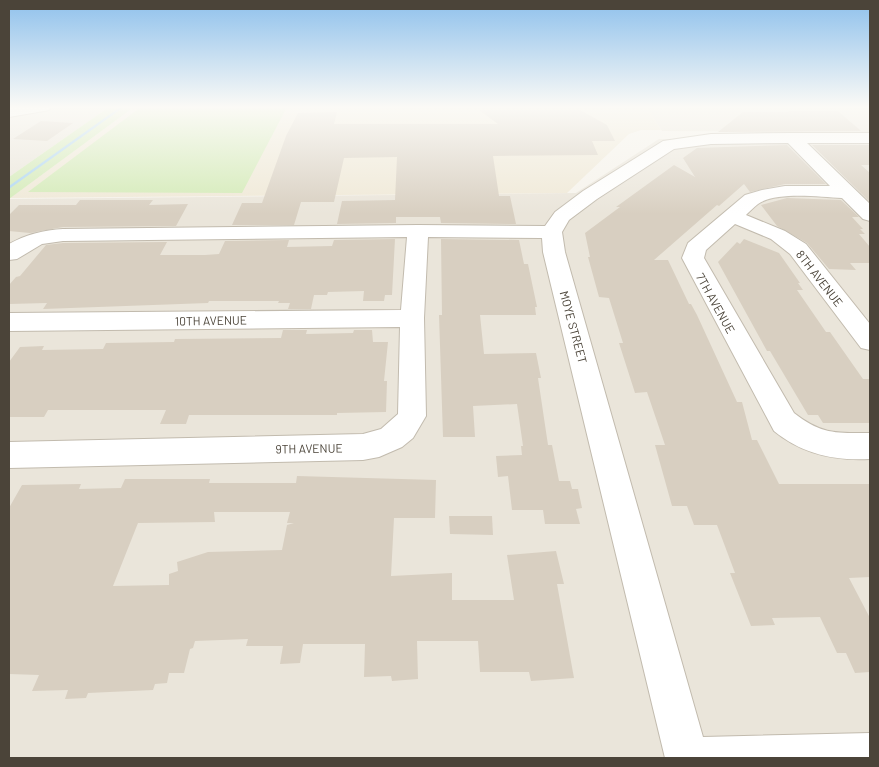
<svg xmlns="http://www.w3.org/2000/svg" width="879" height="767" viewBox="0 0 879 767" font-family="Barlow,sans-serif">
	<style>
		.residential { fill: #eae5da }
		.education { fill: #efe8d6 }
		.green { fill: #d2eab5 }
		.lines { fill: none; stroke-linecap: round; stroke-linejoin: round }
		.stream { fill: #a9d4f2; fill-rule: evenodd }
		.building { fill: #d8cfc1; fill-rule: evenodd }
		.minor-casing { stroke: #c2bbae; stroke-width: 2 }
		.minor { fill: #fff; fill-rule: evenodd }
		.labels { text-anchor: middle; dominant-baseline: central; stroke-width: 5; stroke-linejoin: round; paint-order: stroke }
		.street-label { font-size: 12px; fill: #4b4439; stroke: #fff }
	</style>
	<rect width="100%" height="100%" fill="#f6f3ec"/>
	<!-- residential -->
	<g class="residential">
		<polygon points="9,107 109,107 9,177"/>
		<polygon points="647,108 870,109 870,132 662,131"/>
		<polygon points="659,139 870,139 870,758 9,758 9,199 576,193"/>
	</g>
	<!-- education -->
	<polygon class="education" points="134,107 648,109 661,130 641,130 629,134 567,193 10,198"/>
	<!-- green -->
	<g class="green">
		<polygon points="109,107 134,107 9,199 9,177"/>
		<polygon points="141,107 287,107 242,193 28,192"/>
		<polygon points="402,107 870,107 870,109 401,109"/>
	</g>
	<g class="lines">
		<!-- stream -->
		<polygon class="stream" points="120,107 124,107 9,189 9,186"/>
	</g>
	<!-- building -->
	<g class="building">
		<polygon points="479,110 580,110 607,125 615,141 592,141 598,155 493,156 499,196 510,196 516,224 441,223 440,217 396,217 396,223 337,224 342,201 395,200 397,157 344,158 334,202 301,202 294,225 232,225 242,203 262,203 286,136 298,113 337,112 334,124 498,124"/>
		<polygon points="788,111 838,111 861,131 718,132 743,112 789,112"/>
		<polygon points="41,121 73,123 47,141 13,139"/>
		<polygon points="787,145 826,184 785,184 750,192 744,184 719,206 717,205 654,260 668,260 689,304 691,304 697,315 737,402 742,402 752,440 757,440 779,484 870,484 870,577 849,578 870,618 870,672 855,673 846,653 837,653 820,617 772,618 775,625 751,626 730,573 735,573 717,525 694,525 687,506 672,506 655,445 665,445 647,392 635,393 619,343 623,343 609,298 599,297 588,257 590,257 585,233 620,207 616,207 674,165 695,177 683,158 697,148"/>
		<polygon points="812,145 870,145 870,165 861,165 870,173 870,202"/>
		<polygon points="787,198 841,200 859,217 852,217 863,229 860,229 865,234 859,234 870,247 870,263 850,263 856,270 829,269 807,243 777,226 761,205"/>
		<polygon points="80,200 153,200 149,205 188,204 176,226 63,227 30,233 9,231 9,215 19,205 76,205"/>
		<polygon points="395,239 392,295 385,295 384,301 363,301 364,291 328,292 327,295 314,295 311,309 288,309 290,303 278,303 279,301 209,301 208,303 43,309 47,303 9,304 9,285 16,277 20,276 46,245 63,243 167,242 160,255 205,255 219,254 225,241 289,240 287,247 332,246 334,240"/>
		<polygon points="441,239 519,240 524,264 528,264 537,307 535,307 536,315 480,315 484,354 536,353 541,378 538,378 548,445 552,445 559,481 570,481 572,489 578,489 582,508 576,509 580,524 545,524 543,510 512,510 508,476 498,477 496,456 522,455 521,446 523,446 517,404 473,406 475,437 443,437 439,315 442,315"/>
		<polygon points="744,239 779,253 800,283 798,283 803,290 797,290 826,332 830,332 863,379 870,379 870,423 823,423 818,415 808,415 770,351 767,351 718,262 737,242 740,244"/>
		<polygon points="283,330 307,330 306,334 353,333 354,330 372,330 373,342 388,342 384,381 387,381 386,412 337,413 337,415 189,415 186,424 160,424 166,410 48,410 44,417 9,417 9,362 20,347 44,346 42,350 103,349 106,343 174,342 175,339 281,338"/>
		<path d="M297,476L436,480L435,518H394L391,576L452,573V600H514L507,555L556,551L564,584H557L574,678L531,681L529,672H480L478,641H417L418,679L392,681L391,676L364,677L365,644H303L300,663L280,664L283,646H246L248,639L195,641L193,648L190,649L184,673H169L167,683L155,684L153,690L88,693L86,698L65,699L68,690L32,691L39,675L9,674V508L22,485L81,484L79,489L121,488L125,479H210L209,483H296ZM214,512H290L287,523H294L287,525L282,550L208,552L177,562L178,571L169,574V585L113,586L138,523L215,522Z"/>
		<polygon points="449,516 492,516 493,535 450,534"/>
	</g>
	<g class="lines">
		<!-- minor casing -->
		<g class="minor-casing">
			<g id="minor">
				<polygon points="9,107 51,107 49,110 44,111 9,117"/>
				<path d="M792,133H870V143H807L870,204V221L863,219L842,198C820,197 776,191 758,204C754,207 750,211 746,215L785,231L806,244L870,324V350L861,348L790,254L771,239L735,224L706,250L704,258L794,413C822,435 837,433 870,433V459C834,461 802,454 774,431L682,258L688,243L745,195L762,190L785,186H830L788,143L711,144L674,149L597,199L569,220L562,232L565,252L703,737L870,733V758H665L543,252L542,238L428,237L424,318L426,416L413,438L402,447L379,457L363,460L9,468V442L363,434L381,429L398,414L400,327L9,331V313L401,310L407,237L63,241L42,244L17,259L9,260V244C25,235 44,230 63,229L418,225L545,226L555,212L583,191L663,141L711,134Z"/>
			</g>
		</g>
		<!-- minor -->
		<use href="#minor" class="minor"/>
	</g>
	<!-- sky -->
	<linearGradient id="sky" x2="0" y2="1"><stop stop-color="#8fc1ec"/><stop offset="0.5" stop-color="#fbfaf6"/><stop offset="1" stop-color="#fbfaf6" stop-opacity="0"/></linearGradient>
	<rect width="879" height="214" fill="url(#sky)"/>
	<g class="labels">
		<!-- street labels -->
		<g class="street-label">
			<text transform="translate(820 278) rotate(52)">8TH AVENUE</text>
			<text transform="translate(716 303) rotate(61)">7TH AVENUE</text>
			<text transform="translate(211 320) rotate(-1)">10TH AVENUE</text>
			<text transform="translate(574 327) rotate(75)">MOYE STREET</text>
			<text transform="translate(309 448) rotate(-1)">9TH AVENUE</text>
		</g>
	</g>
	<!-- border -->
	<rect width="879" height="767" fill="none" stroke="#4b4439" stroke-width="20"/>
</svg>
